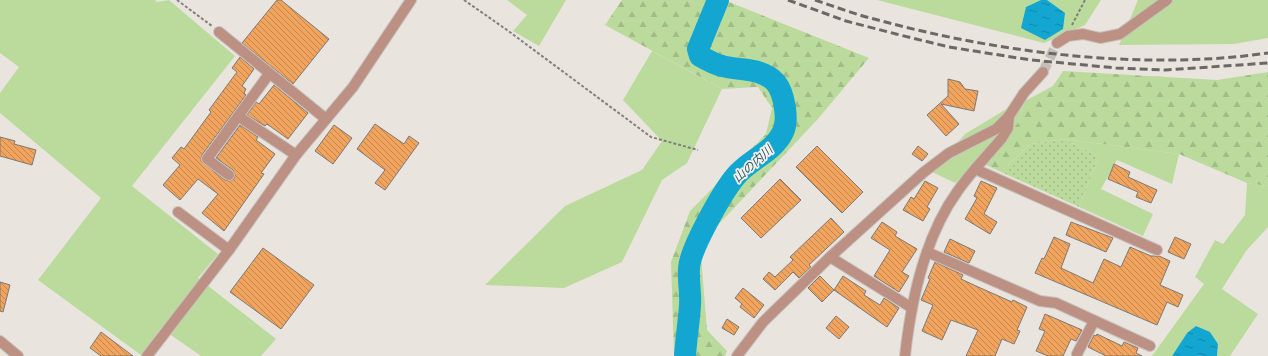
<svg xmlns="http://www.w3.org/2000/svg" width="1268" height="356" viewBox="0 0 1268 356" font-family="'Public Sans','Noto Sans JP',sans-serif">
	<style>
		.grass { fill: #bbdb9c }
		.forest { fill: url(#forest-firs) }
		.garden { fill: url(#garden-dots) }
		.water { fill: url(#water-ripples) }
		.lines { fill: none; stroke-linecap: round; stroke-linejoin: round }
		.river { stroke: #13a6d1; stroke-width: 22 }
		.building { fill: url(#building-back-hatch); stroke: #7d7874 }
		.minor-tunnel { stroke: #c4beba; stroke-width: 10; stroke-dasharray: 10 5; stroke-linecap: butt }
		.minor-casing { stroke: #c7c2be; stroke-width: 12 }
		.path { stroke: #827e7c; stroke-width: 2; stroke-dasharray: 3 2; stroke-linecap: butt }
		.minor { stroke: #bc9183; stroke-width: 10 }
		.rail { stroke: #6c6866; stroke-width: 3; stroke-dasharray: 8 4; stroke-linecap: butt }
		.labels { text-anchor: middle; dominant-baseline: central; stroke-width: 3.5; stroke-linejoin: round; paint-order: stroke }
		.water-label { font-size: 12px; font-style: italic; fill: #26596b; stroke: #f7f1ed }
	</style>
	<defs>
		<pattern id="forest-firs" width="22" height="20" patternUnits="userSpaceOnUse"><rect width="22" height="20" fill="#bbdb9c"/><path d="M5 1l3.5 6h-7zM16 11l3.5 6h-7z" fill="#a1bc86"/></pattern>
		<pattern id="garden-dots" width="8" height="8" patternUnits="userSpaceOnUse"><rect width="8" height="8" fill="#bbdb9c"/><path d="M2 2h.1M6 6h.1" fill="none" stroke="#a1bc86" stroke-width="1.8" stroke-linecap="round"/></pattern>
		<pattern id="water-ripples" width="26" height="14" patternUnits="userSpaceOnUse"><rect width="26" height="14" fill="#13a6d1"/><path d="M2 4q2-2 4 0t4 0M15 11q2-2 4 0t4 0" fill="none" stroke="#1287aa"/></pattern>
		<pattern id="building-back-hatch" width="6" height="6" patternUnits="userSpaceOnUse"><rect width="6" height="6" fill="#f0a45e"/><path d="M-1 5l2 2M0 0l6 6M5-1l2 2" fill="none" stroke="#c3864e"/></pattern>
	</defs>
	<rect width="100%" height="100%" fill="#eae4df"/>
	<!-- grass -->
	<g class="grass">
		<polygon points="0,0 155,0 157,2 169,0 235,56 132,186 218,254 198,278 276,339 261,356 201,356 161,328 141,355 38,280 101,198 0,113 0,93 19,67 0,53"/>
		<polygon points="507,0 566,0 539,46 513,31 527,15"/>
		<polygon points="877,0 1101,0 1085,25 1044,43"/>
		<polygon points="1138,0 1268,0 1268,38 1234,44 1119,45"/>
		<polygon points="652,51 722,89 687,163 662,180 622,262 564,288 485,285 565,206 642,170 662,141 623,100"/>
		<polygon points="1025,101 1017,124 984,164 976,162 955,183 932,172 965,134 1013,105"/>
		<polygon points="1064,139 1179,154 1172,184 1117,160 1101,189 1153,214 1143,236 1079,207 1099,156"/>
		<polygon points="1247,183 1268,186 1268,227 1246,251 1222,289 1258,314 1230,356 1217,356 1218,344 1210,332 1187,333 1172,356 1152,356 1204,284 1195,277 1215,240 1223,244 1245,215"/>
	</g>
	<!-- forest -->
	<g class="forest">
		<polygon points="622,0 724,0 869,58 817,120 700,244 707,330 727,351 725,356 674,356 671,262 690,211 766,134 772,108 758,87 722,89 605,25"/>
		<polygon points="1063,71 1217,80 1268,72 1268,186 1247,183 1179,154 1064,139 1030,144 1001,172 984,164 1017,124 1025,101 1053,86"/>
	</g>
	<!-- garden -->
	<polygon class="garden" points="1064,139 1099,156 1079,207 1001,172 1030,144"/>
	<!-- water -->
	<g class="water">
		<polygon points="1041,0 1047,0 1065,13 1063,29 1045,40 1021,28 1026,7"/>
		<polygon points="1196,326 1210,332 1218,344 1217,356 1172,356 1187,333"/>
	</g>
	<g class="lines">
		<!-- river -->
		<path class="river" d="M685,356C686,339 689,322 690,305C691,293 688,281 689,268C690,249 722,193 735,177C748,160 773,153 783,132C789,120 784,93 776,83C762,67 740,71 722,66C714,64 707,60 700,56L698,49L718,0"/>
	</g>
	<!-- building -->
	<g class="building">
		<polygon points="277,0 281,0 329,39 293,84 242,43"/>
		<polygon points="240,57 254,69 242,86 246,89 244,93 246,95 202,155 201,161 225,180 229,181 234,179 235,175 233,170 216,158 240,125 258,137 256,140 275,154 261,173 264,174 224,231 202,213 218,194 198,179 180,200 163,185 180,165 172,158 181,147 184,149 211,112 209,110 237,72 232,68"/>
		<polygon points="948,79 960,82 965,89 978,91 974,111 941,104 959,124 946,136 927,115 948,96"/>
		<polygon points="274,85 308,113 288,139 267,124 265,126 247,115 256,102 259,104"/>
		<polygon points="375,124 404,144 409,136 419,143 385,190 375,183 385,170 357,149"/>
		<polygon points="334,125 352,138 333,164 315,151"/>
		<polygon points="0,137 15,141 14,144 36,150 32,165 0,156"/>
		<polygon points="817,146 863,192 842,213 796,167"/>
		<polygon points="918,146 928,154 922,161 912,154"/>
		<polygon points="1114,164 1130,172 1128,177 1157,190 1151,203 1136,197 1138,192 1108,179"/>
		<polygon points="780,179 801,200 761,238 741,218"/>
		<polygon points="925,181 938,188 927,207 930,209 923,221 903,210 911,197 914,199"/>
		<polygon points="981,181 997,188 984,214 997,222 990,234 965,219 977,198 974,196"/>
		<polygon points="831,218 844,232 809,265 811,267 799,278 793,272 775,290 763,279 769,272 775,277 793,260 790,257"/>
		<polygon points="882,222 897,232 895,236 917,249 902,272 909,276 899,292 874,276 890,250 871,238"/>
		<polygon points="1071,222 1113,238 1106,252 1066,235"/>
		<polygon points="1054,237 1070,244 1061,268 1093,283 1104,259 1121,267 1130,247 1151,256 1159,256 1170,261 1160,285 1183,295 1178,307 1167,302 1157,325 1035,273 1042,258 1044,259"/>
		<polygon points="1175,237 1191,244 1184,259 1168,252"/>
		<polygon points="950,239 975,251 969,263 944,252"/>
		<polygon points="263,248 314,285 281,329 230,292"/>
		<polygon points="935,262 963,275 961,279 976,286 1012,302 1013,300 1027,307 1017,330 1020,331 1014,344 1002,339 995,356 966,356 978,330 951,320 942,340 922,331 933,305 921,300 930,279 928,278"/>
		<polygon points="820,276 834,290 843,276 866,291 864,295 880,305 884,298 899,308 887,327 834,290 822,302 808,288"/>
		<polygon points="0,282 10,285 3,312 0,311"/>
		<polygon points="743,288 764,305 754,318 740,307 742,304 735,298"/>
		<polygon points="1045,314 1082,330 1076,341 1071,339 1063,356 1048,356 1036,351 1045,331 1039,329"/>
		<polygon points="836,316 849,327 839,339 826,328"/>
		<polygon points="727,319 739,327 734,335 722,328"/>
		<polygon points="101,332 133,356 101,356 90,348"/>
		<polygon points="1097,334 1122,346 1124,342 1138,348 1136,353 1142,356 1106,356 1088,347 1094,335 1096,336"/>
	</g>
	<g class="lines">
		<!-- minor-tunnel -->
		<polyline class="minor-tunnel" points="1043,72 1057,43"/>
		<!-- minor casing -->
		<g class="minor-casing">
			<g id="minor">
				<polyline points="219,32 326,119"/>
				<polyline points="1057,43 1068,36 1083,34 1100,38 1120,34 1167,0"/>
				<polyline points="238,116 296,155"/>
				<polyline points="975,169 1157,250"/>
				<polyline points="229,175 207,159 269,74"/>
				<polyline points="178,212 229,250"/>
				<polyline points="927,252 1040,301 1056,303 1150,346"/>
				<polyline points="830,257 912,308"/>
				<polyline points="0,341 18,356"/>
				<polyline points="1077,354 1094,321"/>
				<polyline points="147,356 229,250 296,155 353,87 411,0"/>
				<polyline points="737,356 763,322 830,257 924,172 949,153 996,129 1009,116 1024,93 1043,72"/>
				<path d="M905,356C911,301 924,238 957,192C970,173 987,156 1002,138L1008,128L1009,116"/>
			</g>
		</g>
		<!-- path -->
		<g class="path">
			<polyline points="177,0 212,26"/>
			<polyline points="464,0 507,30 651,137 698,150"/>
			<polyline points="1072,25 1085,0"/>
		</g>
		<!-- minor -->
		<use href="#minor" class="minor"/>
		<!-- rail -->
		<g class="rail">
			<polyline points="788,0 846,21 896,34 949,47 1031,60 1116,68 1166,70 1268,63"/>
			<path d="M815,0C836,7 857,15 878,20C999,53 1144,71 1268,53"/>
		</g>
	</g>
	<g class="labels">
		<!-- water labels -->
		<g class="water-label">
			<text transform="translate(753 164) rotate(-42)">山の内川</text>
		</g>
	</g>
</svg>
